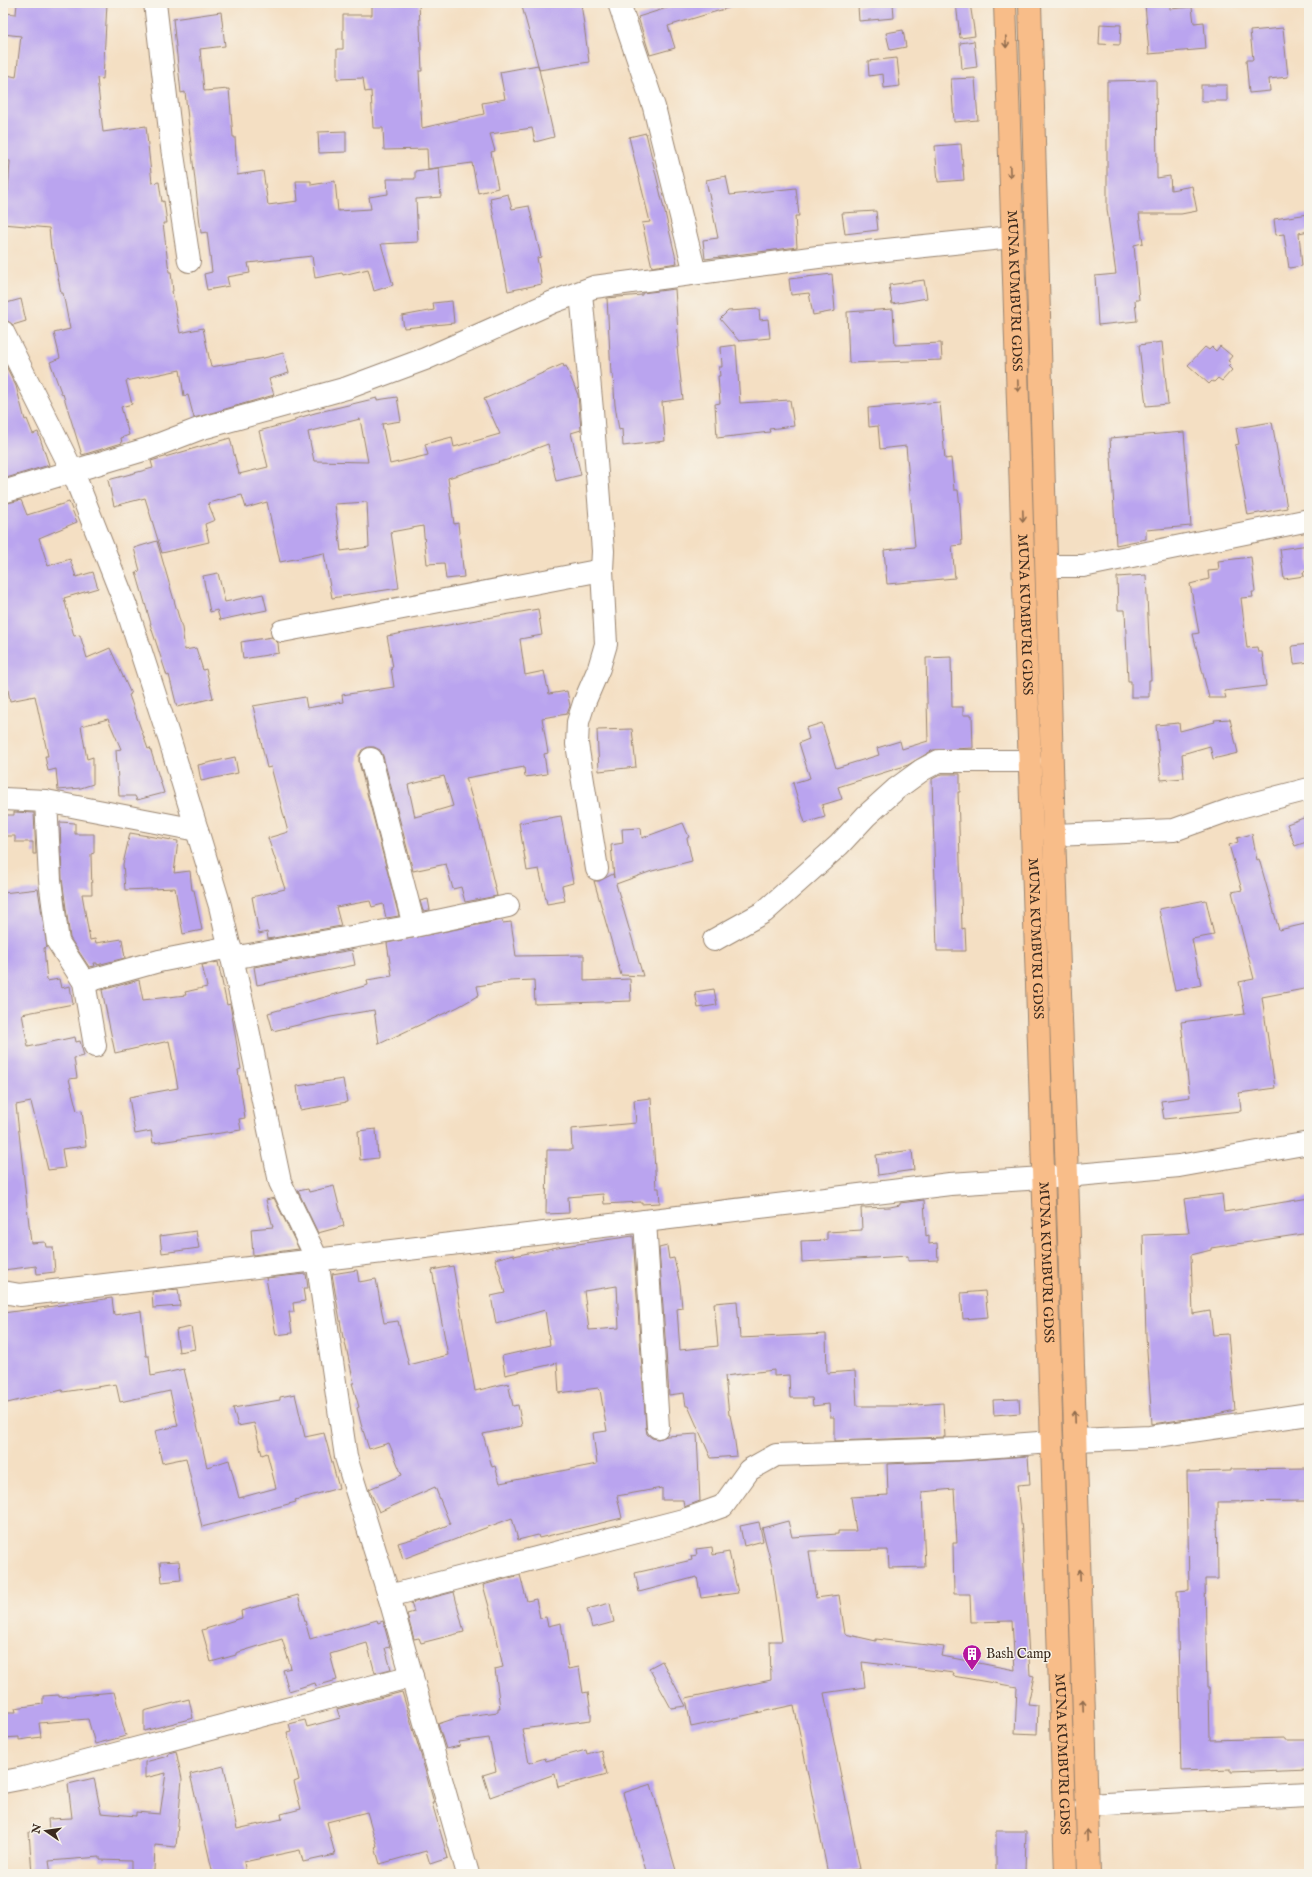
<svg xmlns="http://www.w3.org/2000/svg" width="1312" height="1877" viewBox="0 0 1312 1877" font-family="'IM FELL English',serif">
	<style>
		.building { fill: #baa4ef; fill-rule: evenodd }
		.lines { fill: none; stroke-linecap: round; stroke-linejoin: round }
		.minor-casing { stroke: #988470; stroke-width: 24 }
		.highway-casing { stroke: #988470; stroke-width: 24 }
		.minor { stroke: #fff; stroke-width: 22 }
		.highway { stroke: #f8bd89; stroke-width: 22 }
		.oneway { stroke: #906c4e }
		.labels { text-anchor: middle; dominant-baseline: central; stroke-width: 3; stroke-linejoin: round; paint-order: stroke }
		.street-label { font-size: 14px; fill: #3b2a1e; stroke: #f7f3e8 }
		.poi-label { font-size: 14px; fill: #3b2a1e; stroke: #f7f3e8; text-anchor: start }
	</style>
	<rect width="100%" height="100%" fill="#f7f3e8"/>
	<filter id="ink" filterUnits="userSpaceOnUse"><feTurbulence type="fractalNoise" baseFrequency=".025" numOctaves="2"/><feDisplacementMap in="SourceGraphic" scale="8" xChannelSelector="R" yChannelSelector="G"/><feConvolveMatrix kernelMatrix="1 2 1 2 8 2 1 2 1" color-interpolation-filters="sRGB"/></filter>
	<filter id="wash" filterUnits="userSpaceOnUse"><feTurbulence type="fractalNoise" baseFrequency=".012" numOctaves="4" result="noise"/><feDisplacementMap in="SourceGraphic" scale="16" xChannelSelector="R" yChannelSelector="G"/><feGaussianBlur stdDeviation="0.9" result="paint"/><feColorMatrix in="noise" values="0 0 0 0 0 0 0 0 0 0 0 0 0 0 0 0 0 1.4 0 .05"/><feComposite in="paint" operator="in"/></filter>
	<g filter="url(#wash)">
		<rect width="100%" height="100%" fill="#f4dfc3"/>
		<g id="blocks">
			<!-- building -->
			<g class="building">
				<polygon points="17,3 107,3 103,79 97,78 103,132 146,126 152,183 159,182 162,202 164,201 167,223 163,223 169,272 171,272 173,291 172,291 180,333 203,328 211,367 264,358 283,353 289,373 269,379 274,395 194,418 188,395 184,396 180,370 126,381 132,404 121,407 129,435 121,438 122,443 82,455 63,394 62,395 50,362 60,358 54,333 70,329 63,293 61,293 53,250 51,249 49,228 3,224 3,191 8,191 10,161 3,160 3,74 16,77 21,36 3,34 3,13 16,14"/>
				<polygon points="372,3 419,3 422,71 419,71 422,128 484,114 482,103 505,99 500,72 538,65 521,3 581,3 589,62 539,70 538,65 554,137 535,142 532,128 490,134 495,151 491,152 498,188 478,193 472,163 428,169 427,149 384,150 383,128 373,128 371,91 365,92 363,78 337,79 337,49 343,49 343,15 372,15"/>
				<polygon points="683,3 730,3 731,7 668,26 675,48 650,55 638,17"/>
				<polygon points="893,3 894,18 859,21 858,6"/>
				<polygon points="956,3 970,3 975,36 960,38"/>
				<polygon points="1145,3 1170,3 1170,9 1192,7 1194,23 1204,22 1206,49 1149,54"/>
				<polygon points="221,12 225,46 200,49 204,91 229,89 233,137 235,137 237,175 263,171 268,205 298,201 296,181 311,181 311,185 335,181 338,211 371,209 369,197 388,194 387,179 415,179 415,171 439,168 441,197 416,199 418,242 381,244 393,285 374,291 368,269 343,275 342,273 315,278 312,256 248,263 250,273 227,277 229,286 207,290 204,274 212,272 207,232 201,233 185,92 181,93 173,19"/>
				<polygon points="1100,24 1121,25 1120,45 1099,44"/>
				<polygon points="1283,28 1288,77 1269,79 1270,91 1249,93 1246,60 1253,60 1250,31"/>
				<polygon points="903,30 906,47 890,50 886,33"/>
				<polygon points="974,41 977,67 962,69 960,43"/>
				<polygon points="897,58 900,86 884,88 883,74 869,76 868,61"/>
				<polygon points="975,78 978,120 954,122 951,79"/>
				<polygon points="1156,80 1157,178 1170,176 1171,190 1192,186 1197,211 1181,214 1139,214 1143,243 1134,245 1139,300 1135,300 1137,321 1098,325 1095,276 1116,274 1107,209 1107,81"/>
				<rect x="1201" y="85" width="26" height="16"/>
				<polygon points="346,131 346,152 319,153 318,132"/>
				<polygon points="646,133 677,263 652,267 642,223 650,222 629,137"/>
				<polygon points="961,144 964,180 938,182 935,146"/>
				<polygon points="726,176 730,195 796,188 799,216 795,216 797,247 705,259 703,240 718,238 706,180"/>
				<polygon points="508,194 512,209 529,206 541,257 537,258 542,284 508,291 490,198"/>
				<polygon points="876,211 878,230 845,234 842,213"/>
				<polygon points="1309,214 1309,231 1299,233 1302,266 1289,268 1284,234 1276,235 1274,219"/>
				<polygon points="832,274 835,311 813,315 809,293 791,295 789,279"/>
				<polygon points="924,280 927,298 892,304 889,285"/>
				<polygon points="675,289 679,347 677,347 683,399 662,402 665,441 623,446 622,429 619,430 615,405 613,374 611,374 607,298 642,295 642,293"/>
				<polygon points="21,299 26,321 13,325 6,320 3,304"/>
				<polygon points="452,301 454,323 404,328 402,316 434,310 433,303"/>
				<polygon points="759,309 760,320 768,319 770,338 739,341 720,319 728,311"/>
				<polygon points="893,309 895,345 941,343 942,360 849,363 847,312"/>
				<polygon points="1162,342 1168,404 1146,406 1139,345"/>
				<polygon points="736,345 740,403 790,400 794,426 769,429 770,432 717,438 715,404 720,403 718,376 720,376 719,367 722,367 721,347"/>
				<polygon points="1220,346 1232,356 1228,361 1231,363 1228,366 1232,370 1222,381 1218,378 1214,382 1212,381 1209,384 1188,365 1205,347 1209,350 1212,347 1216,351"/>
				<polygon points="3,360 16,386 25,420 27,419 33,434 38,432 49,465 3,479"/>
				<path d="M563,364L564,367L566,366L578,395L581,430L571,433L581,475L556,481L548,444L510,458V459L448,478L454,524L458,523L464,577L446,579L444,563L427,564L423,526L391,532L399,588L332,598L324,553L280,562L267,502L246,508L242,495L208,503L215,520L205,524L209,542L162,553L145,498L114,506L108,480L153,468L151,461L230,438L239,474L268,467L259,431L295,421V419L315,413L377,398V400L397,397L401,421L382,424L390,464L428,455L425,444L452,437L454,447L500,434L484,399ZM360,419L368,462L314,461L308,432ZM367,502L369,547L341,551L335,504Z"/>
				<polygon points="940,402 945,459 951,458 954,490 958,490 960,507 962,545 952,546 955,578 887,584 884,550 915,547 906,446 880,449 878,426 869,427 868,408"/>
				<polygon points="1272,422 1287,508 1248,515 1235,445 1239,444 1236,428"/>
				<polygon points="1184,432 1191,526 1146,530 1146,539 1116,545 1110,438"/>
				<polygon points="21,500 27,515 69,502 77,522 39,538 48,566 70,559 76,577 93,572 98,588 64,598 74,636 80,635 87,658 110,648 131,694 129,695 148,749 150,748 164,793 137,800 135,796 119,796 116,750 121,749 108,719 81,726 87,759 93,757 93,784 81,788 58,790 56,769 48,771 45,756 48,756 35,696 10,701 3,662 3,504"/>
				<polygon points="157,541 182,628 185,650 196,648 203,670 206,669 213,698 177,707 169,675 167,676 150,624 151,624 136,572 140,571 134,548"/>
				<polygon points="1309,545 1309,571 1303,572 1304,576 1284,579 1280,549"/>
				<polygon points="1251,557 1255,592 1252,592 1253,597 1241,598 1247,648 1257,647 1258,652 1262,652 1266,686 1224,691 1226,698 1209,698 1193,634 1199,633 1190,584 1209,579 1208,571 1219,570 1218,561"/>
				<polygon points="218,573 225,602 263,594 267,610 220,620 217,610 210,612 203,576"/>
				<polygon points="1146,575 1151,680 1149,680 1149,697 1131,697 1131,681 1128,681 1125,610 1118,610 1117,577"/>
				<path d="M538,609L542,635L520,639L525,675L544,671L549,694L567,691L570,706L567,714L542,718L548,753L544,754L547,774L525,777L524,767L466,778L482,833L497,896L465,902L461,887L453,889L446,864L413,871L383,756L380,750L374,747H368L362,750L359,756V762L399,916L386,918L383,904L372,907L370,901L336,907L341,926L268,939L267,932L259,934L252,897L285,889L268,838L288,832L271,767L267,768L253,706L305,697L307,708L343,702L342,695L394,687L391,667H393L387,636ZM444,776L453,806L415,817L408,785Z"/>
				<polygon points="272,637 278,643 279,653 243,659 241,642"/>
				<polygon points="1309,644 1309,662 1294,664 1292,646"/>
				<polygon points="951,657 952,707 963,707 963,715 972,715 973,748 933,750 908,765 838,787 842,799 822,805 825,817 805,823 793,783 810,778 799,743 809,739 806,728 822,723 836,768 879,755 877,748 900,741 902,749 928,741 926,658"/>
				<polygon points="1230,719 1238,753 1213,759 1210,746 1182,754 1184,778 1161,780 1156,725 1179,723 1180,731 1215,722 1214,720"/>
				<polygon points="632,729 636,767 599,771 597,730"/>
				<polygon points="235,757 238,773 201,781 198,765"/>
				<polygon points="942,774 960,774 960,792 958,792 962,929 965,928 966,951 937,951 932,779"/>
				<polygon points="14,812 34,813 36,854 33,854 33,842 15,842 15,836 3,836 3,815 14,815"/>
				<polygon points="561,816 573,883 562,886 565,901 547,904 539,869 527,871 519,823"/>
				<polygon points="1309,816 1309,841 1295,846 1287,824"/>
				<polygon points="60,822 75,823 75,834 94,834 94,853 91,854 92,894 82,894 90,940 95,939 96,943 122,939 125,958 97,965 97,963 94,963 95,966 89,967 70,938 62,879"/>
				<polygon points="683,823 689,837 687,838 692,861 652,871 616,884 643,976 621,975 594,881 599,881 613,874 614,878 611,845 623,843 622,829 641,828 642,838"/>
				<polygon points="130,833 178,841 174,873 190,871 192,890 194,890 202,930 183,934 175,888 125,890 123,864"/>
				<polygon points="1252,834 1257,860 1259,859 1279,930 1309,923 1309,988 1262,997 1275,1088 1239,1093 1241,1111 1164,1119 1161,1101 1190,1097 1181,1022 1245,1014 1239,982 1254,979 1232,892 1242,890 1229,845 1238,842 1237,838"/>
				<polygon points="38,889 47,947 44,948 47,981 59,979 61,988 70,986 73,1004 22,1014 28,1047 75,1037 76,1042 80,1041 84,1056 74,1058 77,1078 69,1079 77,1111 82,1110 86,1146 62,1149 65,1168 48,1170 31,1102 16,1105 31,1243 45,1242 46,1247 53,1247 55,1272 37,1274 36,1266 3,1270 3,1058 6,1058 3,1040 3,893"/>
				<polygon points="428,899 430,910 423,911 420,901"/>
				<polygon points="1206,900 1214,935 1192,939 1201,985 1175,991 1159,909"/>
				<polygon points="502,920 503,923 511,922 516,956 584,955 584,981 630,979 631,1001 535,1004 534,980 510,981 477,986 479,995 458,1007 379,1044 374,1010 331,1017 273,1031 268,1013 368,985 367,980 392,976 387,943"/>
				<polygon points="352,950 355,965 257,985 254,967"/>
				<polygon points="218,962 227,1005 230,1004 241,1069 238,1070 245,1118 239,1119 241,1130 153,1143 151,1131 135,1134 129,1097 178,1088 169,1041 115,1053 102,990 139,980 143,1000 186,995 185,992 207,987 202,965"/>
				<polygon points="714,989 717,1005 698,1008 695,992"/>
				<polygon points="343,1079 347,1102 300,1110 297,1086"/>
				<polygon points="651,1098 656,1188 659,1188 660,1203 641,1204 641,1202 604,1204 603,1194 568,1197 569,1213 546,1214 547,1150 572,1150 571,1129 636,1123 634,1100"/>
				<polygon points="376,1129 378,1158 360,1160 358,1131"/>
				<polygon points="912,1150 914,1170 878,1175 876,1155"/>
				<polygon points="334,1186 344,1226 318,1233 298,1191 308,1189 309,1192"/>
				<polygon points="1222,1194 1224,1212 1309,1198 1309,1233 1211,1248 1211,1250 1191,1255 1193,1314 1210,1311 1213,1335 1228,1334 1235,1410 1208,1416 1152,1424 1146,1336 1143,1235 1189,1233 1184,1199"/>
				<polygon points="274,1198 299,1249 253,1255 251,1229 273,1227 266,1200"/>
				<polygon points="924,1200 926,1236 929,1235 929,1244 937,1243 938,1260 908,1261 908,1256 802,1262 801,1241 827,1240 827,1232 862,1230 861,1208 890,1207 900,1205 900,1203"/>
				<polygon points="196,1231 199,1248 162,1253 160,1236"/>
				<path d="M633,1236L646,1428L647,1434L652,1438L658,1439L667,1436L697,1434L700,1501L684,1507L683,1500H662V1488L617,1496L622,1518L539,1538L538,1535L518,1540L512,1518L403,1559L398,1543L419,1537L450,1524L435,1487L379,1512L369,1489L402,1475L389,1443L369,1449L361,1424L357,1408L359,1407L352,1383H354L344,1338H343L332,1274L357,1270L359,1282L376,1279L384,1323L398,1321L409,1365L448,1355L432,1270L453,1266L475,1391L508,1383L513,1406L518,1405L522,1426L483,1434L492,1467L495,1466L500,1483L597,1464L593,1433L607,1431L600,1390L598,1388L559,1393L557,1363L505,1375L502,1356L550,1345L545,1310L496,1324L491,1296L505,1293L495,1259L514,1254V1256L557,1247ZM617,1286L619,1328L589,1330L584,1291Z"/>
				<polygon points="667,1246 669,1259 674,1258 680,1284 682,1308 677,1309 680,1350 718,1346 714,1303 737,1301 740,1338 826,1334 827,1373 855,1371 857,1406 903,1406 943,1403 945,1437 834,1441 834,1417 830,1417 829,1404 813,1406 812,1398 790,1398 789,1375 774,1376 774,1370 725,1376 729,1415 730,1415 734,1435 737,1456 711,1458 688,1406 686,1406 684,1393 669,1395 659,1248"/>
				<polygon points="306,1274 308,1288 303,1288 305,1301 293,1303 294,1312 289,1312 292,1333 276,1335 266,1278"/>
				<polygon points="178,1289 180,1306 153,1308 152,1292"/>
				<polygon points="985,1291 988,1317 963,1319 961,1293"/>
				<polygon points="112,1298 114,1315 141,1311 146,1356 149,1356 151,1376 184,1369 207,1467 229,1460 239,1498 276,1488 267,1453 262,1455 254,1423 238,1426 233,1408 280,1400 280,1397 295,1394 305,1437 324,1433 339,1488 295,1500 296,1502 202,1527 186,1458 162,1463 155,1431 178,1426 170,1391 120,1402 116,1384 63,1392 62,1390 3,1404 3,1313"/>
				<polygon points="191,1327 195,1349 179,1352 176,1330"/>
				<polygon points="1019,1399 1020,1413 994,1415 993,1400"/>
				<path d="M1028,1456L1030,1484L1017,1485L1022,1532L1030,1675L1034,1676L1028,1704L1038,1705L1037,1734L1015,1733L1017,1687L953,1676L954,1673L862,1662L865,1687L824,1693L860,1869L828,1874L794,1705L691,1727L686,1698L771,1680L770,1641H782L772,1567L762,1528L788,1521L792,1537L838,1534V1531H856L851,1497L888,1495L887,1464L959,1461ZM954,1489L957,1543H953L954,1594H970L971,1622L1012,1621L1015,1670L942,1656L944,1647L876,1639V1641L845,1634L839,1595L816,1598L809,1551L888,1550L889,1568L925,1567L922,1492Z"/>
				<polygon points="1309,1468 1309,1501 1217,1502 1218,1579 1205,1579 1207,1688 1209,1688 1210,1740 1286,1738 1286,1740 1309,1740 1309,1769 1231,1772 1231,1769 1181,1771 1177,1591 1189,1590 1187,1472 1231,1471 1231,1469"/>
				<polygon points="759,1522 763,1541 744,1546 740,1526"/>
				<polygon points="712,1547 713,1555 729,1552 738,1593 701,1598 697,1577 639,1592 635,1573 692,1560 691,1556 697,1555 696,1549"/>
				<polygon points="179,1561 181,1580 162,1582 160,1562"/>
				<polygon points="520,1575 527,1601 536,1599 540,1618 546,1617 548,1626 561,1623 568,1669 579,1667 583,1693 588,1692 591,1713 591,1720 522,1729 529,1763 545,1758 546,1761 586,1750 587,1754 601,1750 607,1774 558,1787 555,1774 490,1797 483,1775 496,1771 489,1738 459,1742 460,1746 446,1749 438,1724 459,1717 498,1712 498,1708 500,1708 495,1669 503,1667 494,1625 483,1585"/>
				<polygon points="454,1592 464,1632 421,1643 419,1638 414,1639 407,1614 414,1612 411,1603"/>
				<polygon points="298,1595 310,1639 377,1620 378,1623 383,1621 390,1647 385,1648 391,1669 375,1673 367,1643 330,1654 337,1680 316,1686 315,1683 289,1691 283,1670 291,1668 282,1639 236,1653 236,1655 211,1662 202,1630 242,1618 241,1611"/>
				<polygon points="610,1603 614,1622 592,1628 587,1609"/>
				<polygon points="662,1661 686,1706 671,1708 649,1668"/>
				<polygon points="114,1692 126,1736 95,1744 88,1719 39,1723 41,1737 19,1740 19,1737 3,1738 3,1712 16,1712 15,1708 43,1704 43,1696 59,1695 59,1697"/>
				<polygon points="402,1692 421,1755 434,1803 432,1803 448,1858 430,1864 426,1851 380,1864 375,1847 377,1846 367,1812 327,1822 335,1855 303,1862 300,1850 244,1862 246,1874 213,1874 190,1774 224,1766 237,1829 282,1819 281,1814 301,1809 294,1782 299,1780 287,1732 291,1731 289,1724 305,1720 307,1727 340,1718 337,1709"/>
				<polygon points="189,1699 193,1718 144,1731 144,1711"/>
				<polygon points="176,1751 182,1779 176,1847 155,1845 154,1871 131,1870 131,1861 100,1860 100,1857 49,1861 51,1874 32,1874 29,1832 49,1830 48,1819 72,1818 68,1784 94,1778 101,1813 136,1816 136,1812 160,1814 166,1773 145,1778 145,1762 168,1756 169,1753"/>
				<polygon points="651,1784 677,1874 647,1874 623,1793"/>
				<polygon points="996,1831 1026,1831 1025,1874 996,1874"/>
			</g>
		</g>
	</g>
	<g filter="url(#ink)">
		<use href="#blocks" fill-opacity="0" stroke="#988470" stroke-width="1"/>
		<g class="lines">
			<!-- minor casing -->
			<g class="minor-casing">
				<g id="minor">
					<polyline points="155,3 172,148 189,261"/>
					<polyline points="619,3 654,107 695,273"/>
					<polyline points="581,293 592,410 603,551 602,570 606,644 599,668 584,703 578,722 577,744 597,869"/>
					<polyline points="3,332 73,472 126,606 170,741 220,906 244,1010 280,1182 317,1259 346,1457 389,1596"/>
					<polyline points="3,492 147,449 199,429 347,388 425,359 553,302 594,287 818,257 1012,237"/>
					<polyline points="1047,566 1083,566 1309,520"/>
					<polyline points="282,631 602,570"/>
					<polyline points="371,759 414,926"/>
					<polyline points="3,799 46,801 197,830"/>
					<polyline points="46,801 50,880 58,942 84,982 95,1046"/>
					<polyline points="1054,835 1174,830 1232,809 1309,789"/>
					<polyline points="714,940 764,912 839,845 866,816 896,789 922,770 939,761 1030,761"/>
					<polyline points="232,958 414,926 508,906"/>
					<polyline points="84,982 159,961 230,947"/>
					<polyline points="645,1221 950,1184 1043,1178 1179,1166 1309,1143"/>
					<polyline points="3,1292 20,1295 645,1221 658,1427"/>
					<polyline points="1076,1440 1150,1437 1309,1414"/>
					<polyline points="3,1782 24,1778 412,1676"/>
					<polyline points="1086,1805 1309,1794"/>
					<polyline points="468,1874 389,1596 687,1519 723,1506 749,1470 776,1455 958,1449 1052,1442"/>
				</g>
			</g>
			<!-- highway casing -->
			<g class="highway-casing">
				<g id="highway">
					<path id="s1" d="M1005,3L1066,1874"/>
					<polyline points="1030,3 1054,835 1067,1176 1089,1874"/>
				</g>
			</g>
			<!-- minor -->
			<use href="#minor" class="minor"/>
			<!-- highway -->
			<use href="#highway" class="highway"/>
		</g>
		<!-- one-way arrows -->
		<defs><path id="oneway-shaft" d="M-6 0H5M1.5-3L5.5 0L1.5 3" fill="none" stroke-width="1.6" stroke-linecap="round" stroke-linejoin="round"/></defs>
		<g class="oneway">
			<use href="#oneway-shaft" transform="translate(1006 42) rotate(88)"/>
			<use href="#oneway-shaft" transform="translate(1010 172) rotate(88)"/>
			<use href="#oneway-shaft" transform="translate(1018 386) rotate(88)"/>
			<use href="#oneway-shaft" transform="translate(1023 516) rotate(88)"/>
			<use href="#oneway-shaft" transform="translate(1075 1417) rotate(-92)"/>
			<use href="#oneway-shaft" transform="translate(1080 1575) rotate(-92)"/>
			<use href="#oneway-shaft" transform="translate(1083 1705) rotate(-92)"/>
			<use href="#oneway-shaft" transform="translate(1087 1835) rotate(-92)"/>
		</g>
	</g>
	<!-- icons -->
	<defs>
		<g id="building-pin" transform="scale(1)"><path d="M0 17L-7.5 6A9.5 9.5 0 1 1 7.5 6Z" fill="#b5179e" stroke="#f7f3e8"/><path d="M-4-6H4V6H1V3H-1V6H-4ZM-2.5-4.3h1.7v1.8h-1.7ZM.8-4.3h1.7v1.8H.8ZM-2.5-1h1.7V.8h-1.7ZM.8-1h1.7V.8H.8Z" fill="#fff"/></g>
	</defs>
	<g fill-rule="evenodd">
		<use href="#building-pin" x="972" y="1654"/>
	</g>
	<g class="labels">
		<!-- street labels -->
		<g class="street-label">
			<text stroke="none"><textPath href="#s1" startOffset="288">MUNA KUMBURI GDSS</textPath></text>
			<text stroke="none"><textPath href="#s1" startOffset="612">MUNA KUMBURI GDSS</textPath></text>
			<text stroke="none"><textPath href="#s1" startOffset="936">MUNA KUMBURI GDSS</textPath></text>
			<text stroke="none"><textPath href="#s1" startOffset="1260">MUNA KUMBURI GDSS</textPath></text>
			<text stroke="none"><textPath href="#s1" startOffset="1752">MUNA KUMBURI GDSS</textPath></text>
		</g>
		<!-- poi labels -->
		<g class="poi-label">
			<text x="986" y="1654">Bash Camp</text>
		</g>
	</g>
	<!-- margin -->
	<rect width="1312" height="1877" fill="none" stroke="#f7f3e8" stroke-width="16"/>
	<!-- north arrow -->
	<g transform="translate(46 1831) rotate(283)" stroke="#f7f3e8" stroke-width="3" paint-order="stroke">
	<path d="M0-3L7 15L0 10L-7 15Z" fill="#3b2a1e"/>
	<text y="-6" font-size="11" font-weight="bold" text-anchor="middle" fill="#3b2a1e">N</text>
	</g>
</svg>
